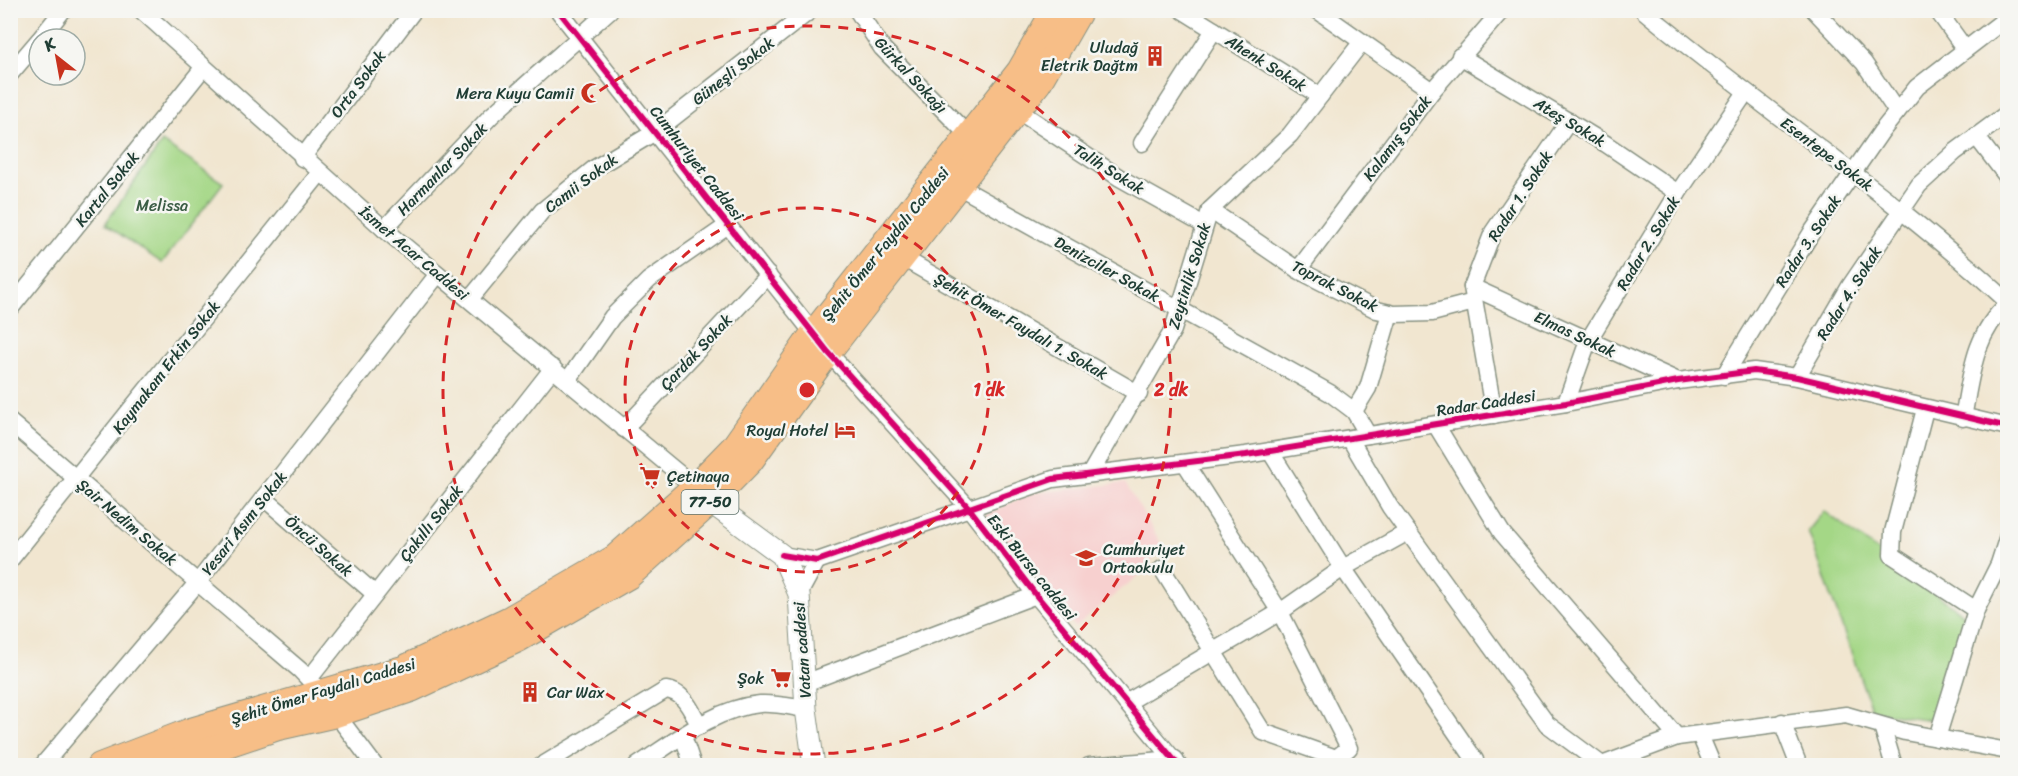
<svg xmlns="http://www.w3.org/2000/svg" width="2018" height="776" viewBox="0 0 2018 776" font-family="Sriracha,sans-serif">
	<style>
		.built { fill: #f7d0cf }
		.green { fill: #a4d786; stroke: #628a5d; stroke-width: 1.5 }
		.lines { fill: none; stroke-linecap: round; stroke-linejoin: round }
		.minor-casing { stroke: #889282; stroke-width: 19 }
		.tertiary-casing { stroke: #889282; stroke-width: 23 }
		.primary-casing { stroke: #889282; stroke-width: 28 }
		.minor { stroke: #fff; stroke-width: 16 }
		.tertiary { stroke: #fff; stroke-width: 21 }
		.primary { stroke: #f7be87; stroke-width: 26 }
		.cycleway-casing { stroke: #f6f6f2; stroke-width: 10 }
		.cycleway { stroke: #d6006c; stroke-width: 6 }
		.ring { fill: none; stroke: #d62828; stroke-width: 3; stroke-dasharray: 10 8 }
		.labels { text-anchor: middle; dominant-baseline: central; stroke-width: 5; stroke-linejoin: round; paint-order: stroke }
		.shield { fill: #f6f6f2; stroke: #60746d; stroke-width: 1.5 }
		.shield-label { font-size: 15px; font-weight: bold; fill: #1f3d34 }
		.poi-label { font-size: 16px; fill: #1f3d34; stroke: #f6f6f2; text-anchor: end }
		.street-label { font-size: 16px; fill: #1f3d34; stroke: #f6f6f2 }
		.park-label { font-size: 16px; fill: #3a5c44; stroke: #f6f6f2 }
		.centre { fill: #d62828; stroke: #f6f6f2; stroke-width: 3 }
		.ring-label { font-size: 18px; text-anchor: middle; font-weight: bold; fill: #d62828; stroke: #f6f6f2; stroke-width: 5; stroke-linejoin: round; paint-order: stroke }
	</style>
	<rect width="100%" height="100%" fill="#f6f6f2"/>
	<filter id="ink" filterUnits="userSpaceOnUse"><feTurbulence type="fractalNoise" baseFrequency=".0167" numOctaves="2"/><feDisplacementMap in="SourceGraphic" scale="12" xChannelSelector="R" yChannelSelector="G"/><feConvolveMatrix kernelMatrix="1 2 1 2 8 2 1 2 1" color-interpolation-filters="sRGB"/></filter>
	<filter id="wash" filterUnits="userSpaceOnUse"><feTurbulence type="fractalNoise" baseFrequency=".008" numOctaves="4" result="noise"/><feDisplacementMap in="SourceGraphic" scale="24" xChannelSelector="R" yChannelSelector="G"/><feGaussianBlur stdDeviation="1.35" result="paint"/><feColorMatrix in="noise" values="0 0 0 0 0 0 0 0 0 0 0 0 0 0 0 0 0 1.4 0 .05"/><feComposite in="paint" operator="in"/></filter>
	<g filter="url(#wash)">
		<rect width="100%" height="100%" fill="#f1e6d0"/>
		<!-- built -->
		<polygon class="built" points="1125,483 1162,545 1144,571 1075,627 985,515 1033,493"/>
		<!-- green -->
		<g class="green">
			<polygon points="162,142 223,183 162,263 105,224"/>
			<polygon points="1824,511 1967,617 1931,720 1872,711 1808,531"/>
		</g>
	</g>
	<g filter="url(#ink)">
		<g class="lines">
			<!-- minor casing -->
			<g class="minor-casing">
				<g id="minor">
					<polyline points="141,10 384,229 695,487"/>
					<polyline points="558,10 828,352 969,508 1036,595 1179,766"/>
					<polyline points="857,10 882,48 970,137"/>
					<polyline points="1182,10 1320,96"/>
					<polyline points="1317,10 1432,91"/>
					<path d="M1643,10C1763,110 1894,196 2008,302"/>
					<polyline points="1814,10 1864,63 1897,112"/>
					<polyline points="1937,10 1965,49"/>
					<polyline points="40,39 63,10"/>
					<polyline points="1460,56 1606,144 1678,193"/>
					<polyline points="10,74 39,40"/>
					<polyline points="1017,110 1120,178 1204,225"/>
					<polyline points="1976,136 2008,178"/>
					<polyline points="1142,143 1214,30"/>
					<polyline points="302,158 414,10"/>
					<polyline points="958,186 1330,393 1354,411 1368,435"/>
					<polyline points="1210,210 1298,270 1377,310 1394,314 1432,313 1474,302"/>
					<polyline points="384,229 491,116 610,10"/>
					<polyline points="903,258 1139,394"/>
					<polyline points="1298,270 1432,91 1502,10"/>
					<polyline points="1472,287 1678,381"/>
					<polyline points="470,299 542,211 595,168 655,132 811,10"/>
					<polyline points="10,309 203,68"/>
					<polyline points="1724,376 1812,232 1881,132 1917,87 2008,17"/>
					<polyline points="1797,377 1850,286 1919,185 1955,152 2008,113"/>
					<polyline points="568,380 612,317 649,280 728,225"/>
					<polyline points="1566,403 1588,341 1678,193 1746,92"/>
					<polyline points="1925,409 1893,532 1892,555 1976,610"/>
					<polyline points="1354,411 1368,388 1390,313"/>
					<polyline points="1494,415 1472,287 1493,232 1569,121"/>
					<path d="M1963,418C1971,376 1974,333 2008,304"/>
					<polyline points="10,422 300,670 323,694"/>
					<polyline points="1436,425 1502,533 1677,737"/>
					<polyline points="624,429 768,275"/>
					<polyline points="1350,439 1390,507 1547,724 1602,765 1677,737 1846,715 1905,732 2008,751"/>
					<polyline points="1270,451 1343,568 1475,760"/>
					<polyline points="1090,474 1173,330 1210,210 1290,135 1361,43"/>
					<polyline points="264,498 375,594"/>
					<polyline points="782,555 817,561 1053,479 1246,455 1566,403 1678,381 1754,371 1797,377 2008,427"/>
					<polyline points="10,560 320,173"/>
					<polyline points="1162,569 1263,732 1336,758 1349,748 1280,612 1185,463"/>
					<polyline points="799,594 817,561"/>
					<polyline points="309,679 553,368"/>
					<polyline points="805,683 1036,595"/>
					<polyline points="1126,703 1280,612 1343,568 1408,532"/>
					<polyline points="336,714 375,766"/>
					<polyline points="1782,722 1799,766"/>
					<polyline points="1882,726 1894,766"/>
					<polyline points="1700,735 1713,766"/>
					<polyline points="683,736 693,766"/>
					<polyline points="1937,738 1976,610 1999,564 2008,536"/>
					<polyline points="42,766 198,582 438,274"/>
					<path d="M541,766L666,690C685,692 691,711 700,726"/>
					<path d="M637,766C674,742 715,708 760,704C775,703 792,707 806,709"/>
					<polyline points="1089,766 1175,759"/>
				</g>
			</g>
			<!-- tertiary casing -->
			<g class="tertiary-casing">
				<polyline id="tertiary" points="710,502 782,555 799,594 806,709 814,766"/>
			</g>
			<!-- primary casing -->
			<g class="primary-casing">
				<g id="primary">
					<polyline points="100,766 191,731 403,669 508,620 615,558 695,487 734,447 814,333 1020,71 1055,10"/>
					<polyline points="162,766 278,727 336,714 411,689 518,639 628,576 710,502 750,461 828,352 1038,83 1080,10"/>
				</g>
			</g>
			<!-- minor -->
			<use href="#minor" class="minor"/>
			<!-- tertiary -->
			<use href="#tertiary" class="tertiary"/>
			<!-- primary -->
			<use href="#primary" class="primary"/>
			<!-- cycleway casing -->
			<g class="cycleway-casing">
				<g id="cycleway">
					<polyline points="558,10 828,352 969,508 1036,595 1179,766"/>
					<polyline points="782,555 817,561 1053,479 1246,455 1566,403 1678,381 1754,371 1797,377 2008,427"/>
				</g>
			</g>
			<!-- cycleway -->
			<use href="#cycleway" class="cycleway"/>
		</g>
	</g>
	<!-- distance rings -->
	<g class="ring">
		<circle cx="807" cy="390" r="182"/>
		<circle cx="807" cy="390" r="364"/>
	</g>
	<!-- icons -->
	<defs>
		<g id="building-bare" transform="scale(1.62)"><path d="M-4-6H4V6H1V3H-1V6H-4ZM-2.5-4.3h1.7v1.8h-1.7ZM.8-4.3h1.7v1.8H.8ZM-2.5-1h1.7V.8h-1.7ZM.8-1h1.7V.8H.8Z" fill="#c8321e" stroke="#f6f6f2" stroke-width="2.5" paint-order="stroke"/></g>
		<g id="mosque-bare" transform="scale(1.62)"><path d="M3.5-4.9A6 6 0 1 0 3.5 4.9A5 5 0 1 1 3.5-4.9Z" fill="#c8321e" stroke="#f6f6f2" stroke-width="2.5" paint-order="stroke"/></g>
		<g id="hotel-bare" transform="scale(1.62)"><path d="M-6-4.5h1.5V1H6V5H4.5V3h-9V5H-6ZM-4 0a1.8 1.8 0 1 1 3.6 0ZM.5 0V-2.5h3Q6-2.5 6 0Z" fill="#c8321e" stroke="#f6f6f2" stroke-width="2.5" paint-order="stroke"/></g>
		<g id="supermarket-bare" transform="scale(1.62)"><path d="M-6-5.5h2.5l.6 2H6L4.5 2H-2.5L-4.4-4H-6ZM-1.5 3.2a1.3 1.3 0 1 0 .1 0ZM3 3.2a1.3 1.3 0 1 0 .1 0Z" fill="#c8321e" stroke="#f6f6f2" stroke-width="2.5" paint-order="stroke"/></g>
		<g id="school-bare" transform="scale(1.62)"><path d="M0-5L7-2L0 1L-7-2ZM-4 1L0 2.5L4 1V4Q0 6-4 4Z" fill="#c8321e" stroke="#f6f6f2" stroke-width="2.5" paint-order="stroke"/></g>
	</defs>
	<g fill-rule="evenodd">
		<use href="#building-bare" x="1155" y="56"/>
		<use href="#mosque-bare" x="591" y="93"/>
		<use href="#hotel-bare" x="845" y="430"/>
		<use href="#supermarket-bare" x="650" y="476"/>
		<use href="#school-bare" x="1086" y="558"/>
		<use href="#supermarket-bare" x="781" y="678"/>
		<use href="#building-bare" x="530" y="692"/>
	</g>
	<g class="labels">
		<!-- shield labels -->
		<rect class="shield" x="681.5" y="490" width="57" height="24" rx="4.5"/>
		<g class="shield-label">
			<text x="710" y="502">77-50</text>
		</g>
		<!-- poi labels -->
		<g class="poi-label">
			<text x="1138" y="47">Uludağ<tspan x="1138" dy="18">Eletrik Dağtm</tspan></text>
			<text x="574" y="93">Mera Kuyu Camii</text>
			<text x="828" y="430">Royal Hotel</text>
			<text x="667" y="476" text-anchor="start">Çetinaya</text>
			<text x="1103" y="549" text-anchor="start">Cumhuriyet<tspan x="1103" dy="18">Ortaokulu</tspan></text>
			<text x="764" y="678">Şok</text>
			<text x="547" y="692" text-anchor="start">Car Wax</text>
		</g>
		<!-- street labels -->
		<g class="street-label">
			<text transform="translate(1266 63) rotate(32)">Ahenk Sokak</text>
			<text transform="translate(733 71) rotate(-38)">Güneşli Sokak</text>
			<text transform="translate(911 75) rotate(47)">Gürkal Sokağı</text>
			<text transform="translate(358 84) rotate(-53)">Orta Sokak</text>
			<text transform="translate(1570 122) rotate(31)">Ateş Sokak</text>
			<text transform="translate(1397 138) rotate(-53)">Kalamış Sokak</text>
			<text transform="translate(1827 154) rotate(37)">Esentepe Sokak</text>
			<text transform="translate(697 163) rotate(52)">Cumhuriyet Caddesi</text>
			<text transform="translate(442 169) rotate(-46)">Harmanlar Sokak</text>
			<text transform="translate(1109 169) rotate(32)">Talih Sokak</text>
			<text transform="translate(581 183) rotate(-37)">Camii Sokak</text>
			<text transform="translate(107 189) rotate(-51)">Kartal Sokak</text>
			<text transform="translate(1520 196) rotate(-57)">Radar 1. Sokak</text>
			<text transform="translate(1808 241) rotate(-57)">Radar 3. Sokak</text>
			<text transform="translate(1648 243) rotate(-59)">Radar 2. Sokak</text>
			<text transform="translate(885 244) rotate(-51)">Şehit Ömer Faydalı Caddesi</text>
			<text transform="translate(414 253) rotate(40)">İsmet Acar Caddesi</text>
			<text transform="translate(1107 269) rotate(29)">Denizciler Sokak</text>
			<text transform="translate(1189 276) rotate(-73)">Zeytinlik Sokak</text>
			<text transform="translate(1335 286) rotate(27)">Toprak Sokak</text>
			<text transform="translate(1849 293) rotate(-58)">Radar 4. Sokak</text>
			<text transform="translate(1021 326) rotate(30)">Şehit Ömer Faydalı 1. Sokak</text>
			<text transform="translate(1575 334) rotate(25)">Elmas Sokak</text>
			<text transform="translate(696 352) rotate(-47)">Çardak Sokak</text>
			<text transform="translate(166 367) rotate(-52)">Kaymakam Erkin Sokak</text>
			<text transform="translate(1486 403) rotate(-9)">Radar Caddesi</text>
			<text transform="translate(127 522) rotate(40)">Şair Nedim Sokak</text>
			<text transform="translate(244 523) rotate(-52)">Yesari Asım Sokak</text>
			<text transform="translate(431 523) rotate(-52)">Çakıllı Sokak</text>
			<text transform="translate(319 546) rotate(41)">Öncü Sokak</text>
			<text transform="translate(1032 567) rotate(51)">Eski Bursa caddesi</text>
			<text transform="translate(802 650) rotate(-94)">Vatan caddesi</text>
			<text transform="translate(323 691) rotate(-17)">Şehit Ömer Faydalı Caddesi</text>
		</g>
		<!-- park labels -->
		<g class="park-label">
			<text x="162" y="205">Melissa</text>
		</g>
	</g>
	<circle cx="807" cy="390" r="9" class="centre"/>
	<g class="ring-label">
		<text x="989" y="396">1 dk</text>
		<text x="1171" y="396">2 dk</text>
	</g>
	<!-- margin -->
	<rect width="2018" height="776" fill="none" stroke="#f6f6f2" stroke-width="36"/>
	<!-- north arrow -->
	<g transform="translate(57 57) rotate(329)"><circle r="28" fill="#f6f6f2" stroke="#a0aca6" stroke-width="1.5"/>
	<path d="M0-4.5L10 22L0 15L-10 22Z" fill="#c8321e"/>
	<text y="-9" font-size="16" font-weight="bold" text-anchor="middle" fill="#1f3d34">K</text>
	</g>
</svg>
